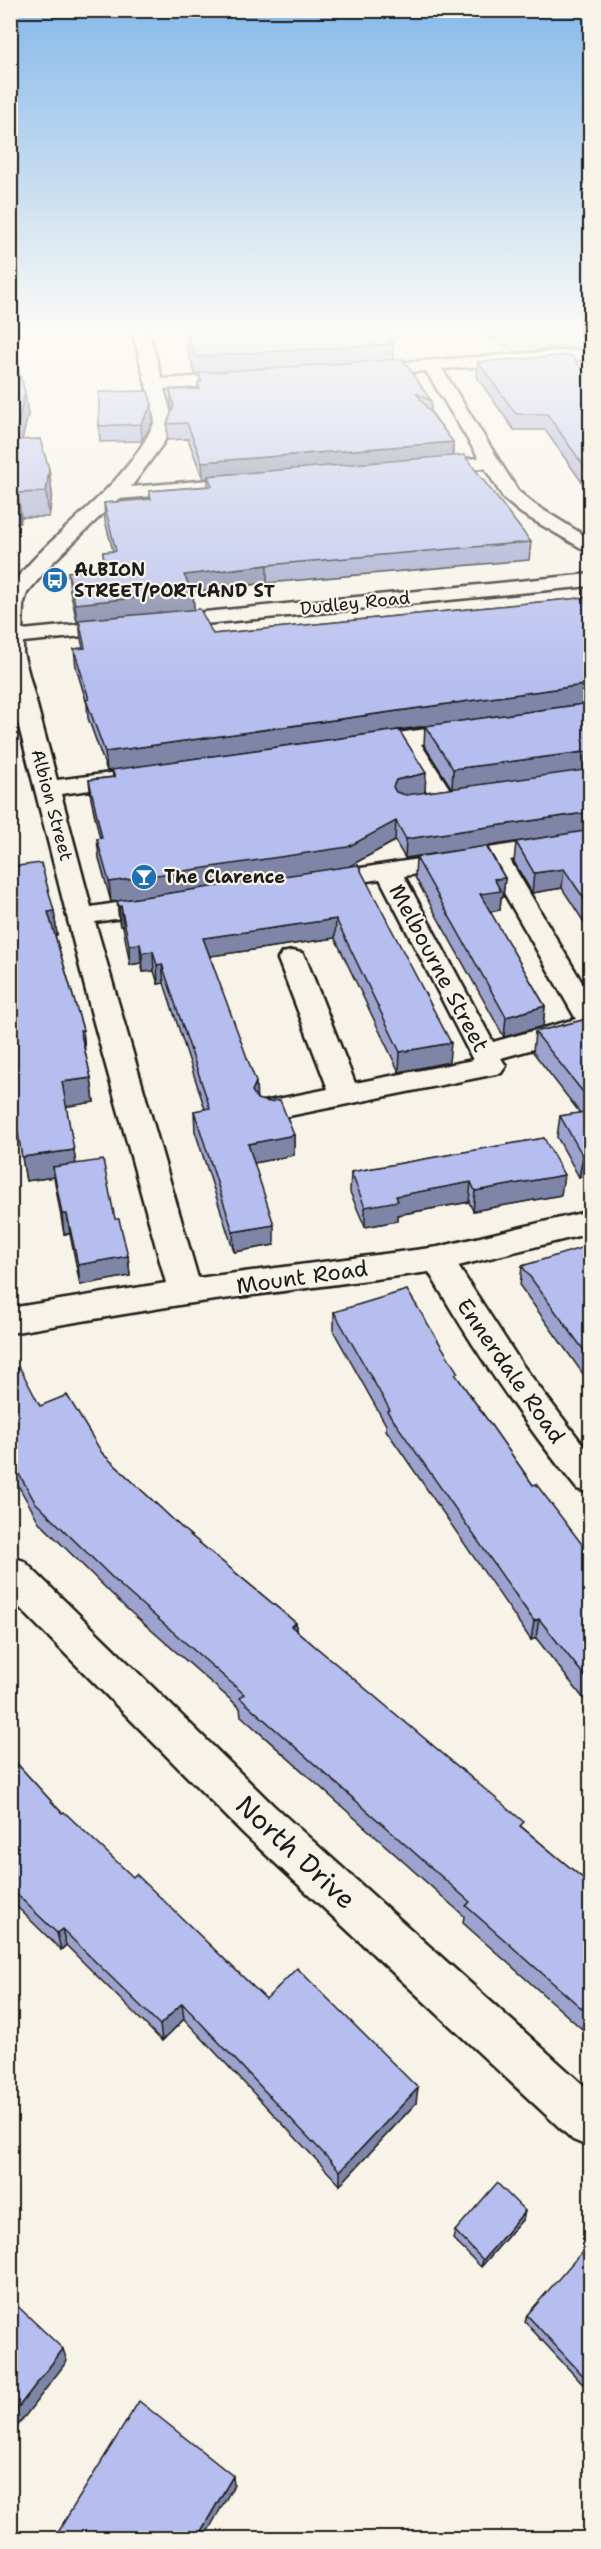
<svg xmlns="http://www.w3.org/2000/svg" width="601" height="2549" viewBox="0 0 601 2549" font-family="'Shantell Sans',sans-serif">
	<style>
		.green { fill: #a0e4b0; stroke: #5e8066; stroke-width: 1.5 }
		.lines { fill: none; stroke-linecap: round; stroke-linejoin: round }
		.minor-casing { stroke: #1c1c1c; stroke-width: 5 }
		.minor { fill: #f7f3e8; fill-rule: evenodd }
		.wall { fill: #9da3ce; stroke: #1c1c1c; stroke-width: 1.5; fill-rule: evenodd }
		.shaded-wall { fill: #7f85a7; stroke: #1c1c1c; stroke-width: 1.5 }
		.building { fill: #b6beef; stroke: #1c1c1c; stroke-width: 1.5 }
		.labels { text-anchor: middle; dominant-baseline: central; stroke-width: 4.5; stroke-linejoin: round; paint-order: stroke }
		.far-poi-label { font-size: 18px; font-weight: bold; fill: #1c1c1c; stroke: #f7f3e8; text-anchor: start }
		.far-street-label { font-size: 18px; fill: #1c1c1c; stroke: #f7f3e8 }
		.street-label { font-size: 22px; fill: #1c1c1c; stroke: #f7f3e8 }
		.near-street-label { font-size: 27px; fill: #1c1c1c; stroke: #f7f3e8 }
	</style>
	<rect width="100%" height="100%" fill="#f7f3e8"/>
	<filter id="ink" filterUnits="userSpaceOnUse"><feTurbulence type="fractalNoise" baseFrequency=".0167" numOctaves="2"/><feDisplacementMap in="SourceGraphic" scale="12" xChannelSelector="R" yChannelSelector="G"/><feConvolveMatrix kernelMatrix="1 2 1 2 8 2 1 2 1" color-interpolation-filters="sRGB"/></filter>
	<g filter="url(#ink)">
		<!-- green -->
		<polygon class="green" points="472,329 590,329 590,348 547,348 522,354"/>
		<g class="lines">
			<!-- minor casing -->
			<g class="minor-casing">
				<g id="minor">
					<path d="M132,329H148L162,379L243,374L251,379L243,384L164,389L173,421L164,442L131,487L254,476L263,482L254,488L118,499L52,563L27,593L23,605L22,630L590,574V586L23,642V653L57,780L134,770L143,772L146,777L143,782L134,784L61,794L91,907L161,896L170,898L174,904L170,910L161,912L95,922L198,1278L438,1247L590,1211V1233L458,1266L521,1363L590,1454V1493L577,1489C522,1421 473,1349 429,1272L185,1304L10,1333V1308L166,1283L93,1019L10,691V587C55,527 125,490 155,421Z"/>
					<polygon points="590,349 590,359 442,369 518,491 535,505 590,539 590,553 521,513 504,499 485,468 421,472 419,468 421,464 428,462 479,458 426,371 363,375 355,370 363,365"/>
					<polygon points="470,723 478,725 482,730 478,735 421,744 456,799 453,804 444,806 435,804 399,747 361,752 353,750 349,745 353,740 361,738"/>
					<path d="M590,832V847L510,860L590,996V1029L587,1034L501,1058L506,1066L501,1073L491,1075L269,1120L258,1117L254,1110L258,1103L328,1089L278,959L282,953L292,951L302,953L306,959L355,1083L473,1060L380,879L319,889L310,886L306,881L310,876ZM487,863L576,1019L493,1042L404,876Z"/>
					<polygon points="10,1556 24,1561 274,1806 590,2091 590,2147 573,2140 244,1834 10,1598"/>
				</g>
			</g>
			<!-- minor -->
			<use href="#minor" class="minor"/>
		</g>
		<!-- wall -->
		<g class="wall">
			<path d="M190,329H383L393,344V360L431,401V412L453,442V456L531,542L529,560L267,583L193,592L194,609L213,634L591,597V933L562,888L532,893L514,862L516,842L487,846L505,878L503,897H501L500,910L490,912L545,1006L543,1026L504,1037L415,877L416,857L475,848L405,858L395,841L348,867L111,902L99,858L97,839H100L91,799L89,780L113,777L112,770L107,771L88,718L87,704L76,667L74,649L83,648L81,639L79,622H77L70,591L68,572L98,569V562L104,561L103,552L113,551L105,521L104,503L150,499L149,491L208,486V478L203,479L188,439L167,440V424L172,411L170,390H198V382H200L199,374H195L187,347L186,330H190ZM425,726L424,745L452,789L425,792L399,730Z"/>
			<polygon points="10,341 25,392 28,415 22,440 49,469 52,493 49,517 21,517 20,523 13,523 10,539"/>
			<polygon points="478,362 591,381 591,495 545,430 514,430 477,377"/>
			<polygon points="152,405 153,421 142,441 100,442 99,426"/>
			<polygon points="358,865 449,1062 399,1072 335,938 210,956 256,1098 294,1135 294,1155 254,1163 274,1245 234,1252 195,1131 194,1111 205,1109 164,983 158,984 154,971 143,972 141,963 130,965 123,926 120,926 119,921 117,901"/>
			<polygon points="10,867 54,911 57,935 55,935 83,1030 85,1052 91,1078 94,1102 66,1106 76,1164 115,1219 128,1256 130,1276 80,1285 70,1234 64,1234 54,1177 26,1181 15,1113 10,1114"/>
			<polygon points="591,1018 591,1175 579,1177 557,1137 560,1116 580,1113 533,1052 535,1032"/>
			<polygon points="544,1138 561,1195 473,1211 469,1202 397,1215 397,1221 365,1227 350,1192 351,1172"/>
			<polygon points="591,1255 591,1385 520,1286 522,1266"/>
			<polygon points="334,1312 458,1378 533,1485 591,1556 591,1708 536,1638 531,1640 386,1430 386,1425 334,1332"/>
			<polygon points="10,1371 40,1406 102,1453 184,1530 296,1623 296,1630 523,1828 591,1885 591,2019 582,2029 463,1923 464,1916 241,1716 240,1708 126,1608 39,1522 10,1471"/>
			<polygon points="10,1756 62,1813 266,1999 416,2103 340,2185 184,2019 162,2041 66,1945 61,1950 10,1900"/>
			<polygon points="525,2211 523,2219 481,2267 453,2239 455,2231"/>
			<polygon points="591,2263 591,2393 525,2322 527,2315"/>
		</g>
		<!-- shaded-wall -->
		<g class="shaded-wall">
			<polygon points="25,392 28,415 16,464 14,440"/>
			<polygon points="152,405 153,421 142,441 141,424"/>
			<polygon points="453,442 452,458 208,476 208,478 203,479 202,462"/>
			<polygon points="49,469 52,493 49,517 46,492"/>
			<polygon points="18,493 21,517 20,523 17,499"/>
			<polygon points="11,499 13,523 11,539 10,536"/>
			<polygon points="267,565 267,583 193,592 194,611 77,622 75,604 184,575"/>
			<polygon points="591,684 590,703 107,771 105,752"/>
			<polygon points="591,751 590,770 452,789 453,769"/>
			<polygon points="426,773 425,792 392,806 393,787 396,780"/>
			<polygon points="10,790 14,790 17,808 10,809"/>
			<polygon points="591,812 591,831 405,858 406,839"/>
			<polygon points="396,821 395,841 348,867 111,902 109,882"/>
			<polygon points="564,869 562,888 532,893 534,873"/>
			<polygon points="505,878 503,897 501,897 500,910 478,913 480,894 494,879"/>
			<polygon points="119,906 121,906 123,926 120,926"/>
			<polygon points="54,911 57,935 51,936 48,912"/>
			<polygon points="336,919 335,938 204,957 203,938"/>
			<polygon points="140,944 141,963 130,965 129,945"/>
			<polygon points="153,951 154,971 143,972 142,953"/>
			<polygon points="162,964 164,983 158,984 157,965"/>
			<polygon points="545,1006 543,1026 504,1037 506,1017"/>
			<polygon points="80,1030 83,1030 85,1054"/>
			<polygon points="451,1043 449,1062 399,1072 400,1052"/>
			<polygon points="91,1078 94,1102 65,1107 62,1082"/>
			<polygon points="256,1082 257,1102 252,1091"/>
			<polygon points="10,1089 11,1089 15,1113 10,1114"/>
			<polygon points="294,1135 294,1155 249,1164 248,1144"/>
			<polygon points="74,1150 77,1174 53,1167 54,1177 26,1181 22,1157"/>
			<polygon points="591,1155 591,1175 579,1177 583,1156"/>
			<polygon points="564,1175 561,1195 473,1211 475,1191"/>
			<polygon points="471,1182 469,1202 397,1215 397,1221 365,1227 365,1207 396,1196"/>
			<polygon points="62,1214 67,1214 70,1234 64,1234"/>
			<polygon points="274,1225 274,1245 234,1252 233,1232"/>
			<polygon points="128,1256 130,1276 80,1285 78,1265"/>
			<polygon points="539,1619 536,1638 531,1640 534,1621"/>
			<polygon points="296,1623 296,1641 291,1626"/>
			<polygon points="62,1929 66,1945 61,1950 57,1933"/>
			<polygon points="182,2003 184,2019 162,2041 160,2025"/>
			<polygon points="591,2009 591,2019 582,2029 587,2013"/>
			<polygon points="418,2088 416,2103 340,2185 340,2171"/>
			<polygon points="525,2211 523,2219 481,2267 483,2260"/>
			<polygon points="63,2349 67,2361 10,2436 10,2418"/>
			<polygon points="233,2476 234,2485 204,2538 197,2538"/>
		</g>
		<!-- building -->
		<g class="building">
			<polygon points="195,329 383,329 393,344 195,357 186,330 195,330"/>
			<polygon points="10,341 25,392 14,440 40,439 49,469 46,492 18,493 17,499 10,499"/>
			<polygon points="571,355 591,381 591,476 547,414 516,414 478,362"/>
			<polygon points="403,359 431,401 416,393 453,442 202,462 187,423 167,424 174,406 170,390 200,389 198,382 202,382 199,373"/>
			<polygon points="148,391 152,405 141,424 99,426 99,392"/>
			<polygon points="464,455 531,542 267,565 184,575 193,592 75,604 68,572 100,569 98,562 104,561 103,552 116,551 104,503 151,499 149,491 212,486 208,476"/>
			<polygon points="591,597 591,684 105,752 86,700 89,699 74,649 85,648 79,620 200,609 213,634"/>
			<polygon points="591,703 591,751 453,769 425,726"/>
			<polygon points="399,730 426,773 396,780 393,787 396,792 406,795 591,769 591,812 406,839 396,821 348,847 109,882 97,839 102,838 89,780 115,777 112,770"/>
			<polygon points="10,775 14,790 10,790"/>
			<polygon points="591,830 591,909 564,869 534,873 516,842"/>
			<polygon points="486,846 505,878 494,879 501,891 480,894 545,1006 506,1017 416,857"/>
			<polygon points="41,863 54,911 48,912 83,1030 80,1030 91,1078 62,1082 74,1150 22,1157 11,1089 10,1089 10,867"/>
			<polygon points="358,865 451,1043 400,1052 336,919 203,938 256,1082 252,1091 257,1099 269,1102 280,1100 294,1135 248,1144 274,1225 233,1232 194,1111 210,1108 162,964 157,965 153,951 142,953 140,944 129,945 121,906 119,906 117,901"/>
			<polygon points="591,1018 591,1102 535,1032"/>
			<polygon points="591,1111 591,1155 583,1156 560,1116"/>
			<polygon points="544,1138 564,1175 475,1191 471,1182 396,1196 398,1201 365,1207 351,1172"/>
			<polygon points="103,1160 115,1219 119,1219 128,1256 78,1265 67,1214 62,1214 53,1167"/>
			<polygon points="584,1247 591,1255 591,1360 522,1266"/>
			<polygon points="407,1290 458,1373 455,1374 533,1485 536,1484 591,1556 591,1684 539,1619 534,1621 387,1411 390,1410 334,1312"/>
			<polygon points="20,1368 40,1406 67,1395 102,1453 184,1530 296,1623 291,1626 524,1822 520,1826 591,1885 591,2009 587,2013 466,1906 470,1902 240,1698 244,1694 124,1589 35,1502 10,1458 10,1371"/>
			<polygon points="10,1756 62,1813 64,1812 133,1877 136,1874 266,1999 297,1968 418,2088 340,2171 182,2003 160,2025 62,1929 57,1933 10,1888"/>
			<polygon points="497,2183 525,2211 483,2260 455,2231"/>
			<polygon points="581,2253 591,2263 591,2384 527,2315"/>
			<polygon points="10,2299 63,2349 10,2418"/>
			<polygon points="139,2401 233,2476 197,2538 54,2538"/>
		</g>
	</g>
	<!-- sky -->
	<linearGradient id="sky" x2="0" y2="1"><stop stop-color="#86b9ea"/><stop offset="0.48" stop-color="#fbfaf5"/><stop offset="1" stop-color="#fbfaf5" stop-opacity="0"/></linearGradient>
	<rect width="601" height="686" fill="url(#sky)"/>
	<!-- icons -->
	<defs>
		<g id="bus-disc" transform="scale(1.35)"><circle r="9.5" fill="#1f6fb2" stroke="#f7f3e8"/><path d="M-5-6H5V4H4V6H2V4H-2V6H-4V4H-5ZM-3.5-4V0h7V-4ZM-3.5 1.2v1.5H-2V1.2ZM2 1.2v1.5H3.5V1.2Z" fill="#fff"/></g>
		<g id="bar-disc" transform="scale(1.35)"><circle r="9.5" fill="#1f6fb2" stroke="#f7f3e8"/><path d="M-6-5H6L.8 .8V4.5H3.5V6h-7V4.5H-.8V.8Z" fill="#fff"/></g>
	</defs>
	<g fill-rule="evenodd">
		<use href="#bus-disc" x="55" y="580"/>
		<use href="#bar-disc" x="144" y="877"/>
	</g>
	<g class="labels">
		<!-- far-poi labels -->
		<g class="far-poi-label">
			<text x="74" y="570">ALBION<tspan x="74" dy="21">STREET/PORTLAND ST</tspan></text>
			<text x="164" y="877">The Clarence</text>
		</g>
		<!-- far-street labels -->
		<g class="far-street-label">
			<text transform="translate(355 603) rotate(-6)">Dudley Road</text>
			<text transform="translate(52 805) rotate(75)">Albion Street</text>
		</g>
		<!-- street labels -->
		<g class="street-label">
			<text transform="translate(439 968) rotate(62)">Melbourne Street</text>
			<text transform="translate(302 1277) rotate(-8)">Mount Road</text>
			<text transform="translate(511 1371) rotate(55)">Ennerdale Road</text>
		</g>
		<!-- near-street labels -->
		<g class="near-street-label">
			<text transform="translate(296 1852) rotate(43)">North Drive</text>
		</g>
	</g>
	<!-- margin -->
	<rect width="601" height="2549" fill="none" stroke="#f7f3e8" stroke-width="36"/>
	<rect x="18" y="18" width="565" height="2513" fill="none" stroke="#1c1c1c" stroke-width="2" filter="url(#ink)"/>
</svg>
